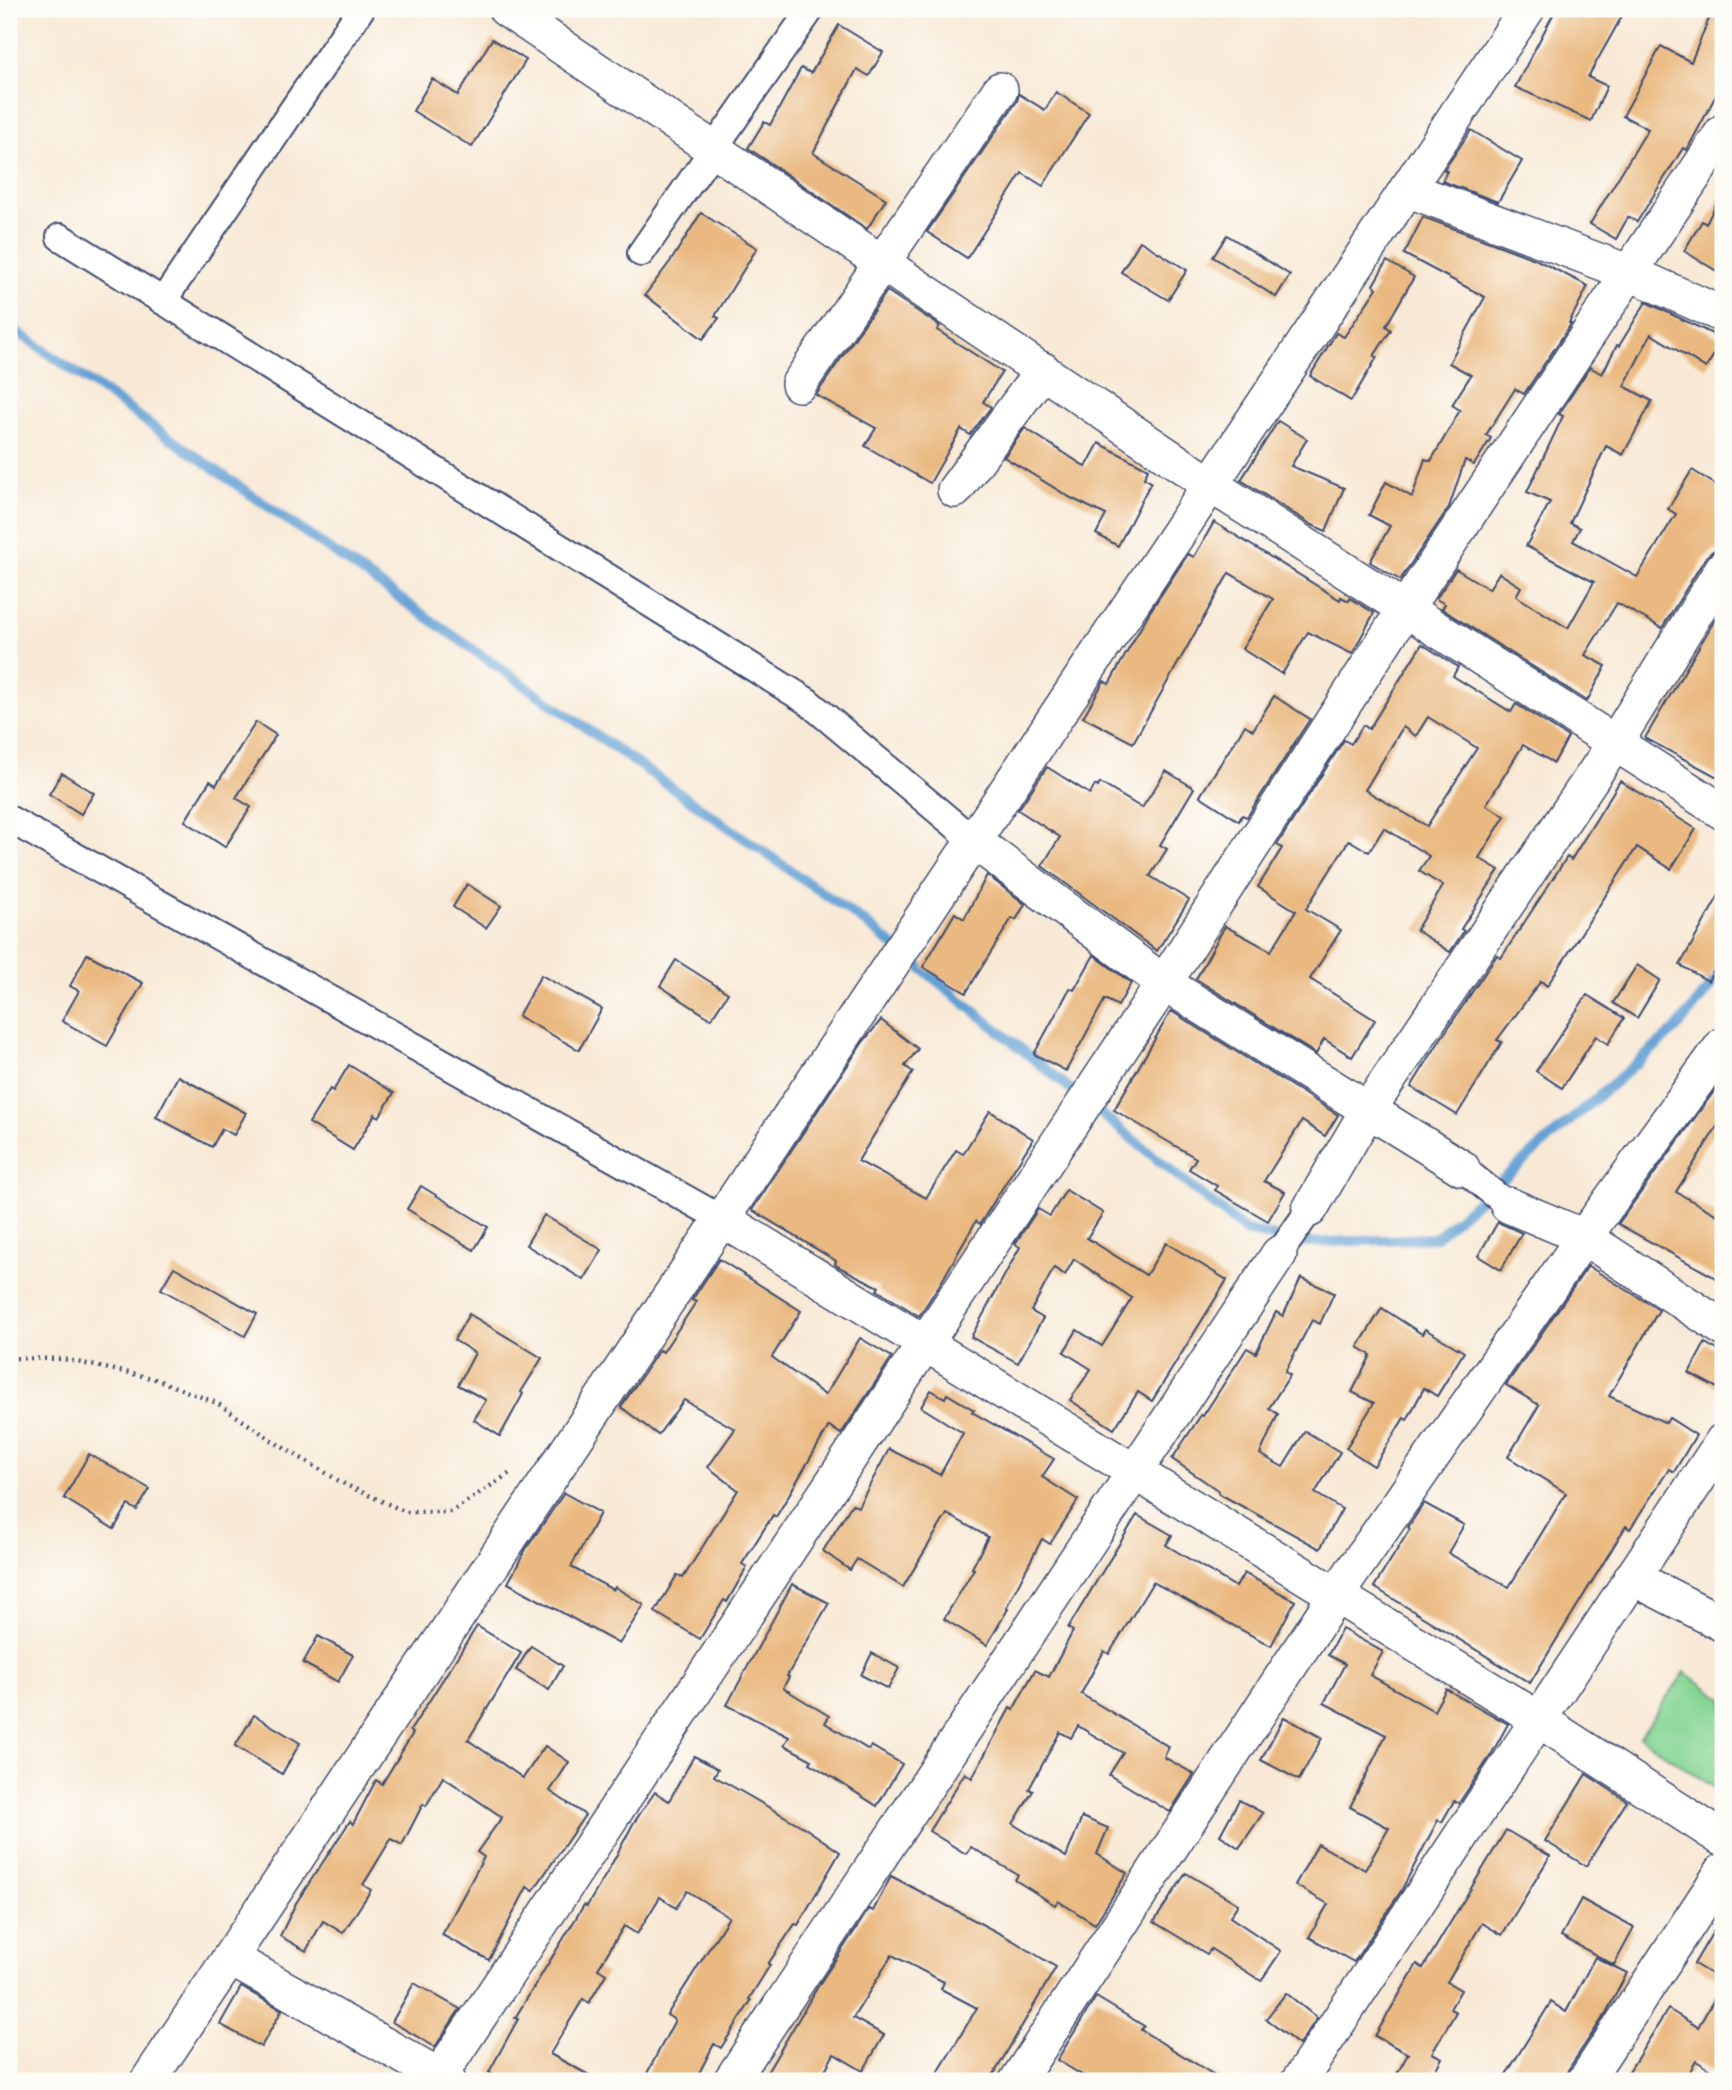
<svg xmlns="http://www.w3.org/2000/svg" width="1732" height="2090" viewBox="0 0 1732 2090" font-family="Sriracha,sans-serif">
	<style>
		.green { fill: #86d594; stroke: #508279; stroke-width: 2 }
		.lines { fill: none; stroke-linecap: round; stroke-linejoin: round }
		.stream { stroke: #63a0d4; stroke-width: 10 }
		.building { fill: #eab981; fill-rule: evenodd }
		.pedestrian-casing { stroke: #3c4b70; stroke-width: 30 }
		.minor-casing { stroke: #3c4b70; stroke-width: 38 }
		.path { stroke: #3c4b70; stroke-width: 4.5; stroke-dasharray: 2 5; stroke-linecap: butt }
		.pedestrian { stroke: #fff; stroke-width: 26 }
		.minor { stroke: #fff; stroke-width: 35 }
	</style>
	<rect width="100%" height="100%" fill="#fdfcf7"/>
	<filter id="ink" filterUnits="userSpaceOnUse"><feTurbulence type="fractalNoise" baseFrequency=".0143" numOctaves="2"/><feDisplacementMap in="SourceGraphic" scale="14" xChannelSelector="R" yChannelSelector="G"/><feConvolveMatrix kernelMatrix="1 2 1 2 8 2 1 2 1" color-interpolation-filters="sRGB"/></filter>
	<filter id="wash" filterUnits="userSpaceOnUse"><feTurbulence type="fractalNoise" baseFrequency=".00686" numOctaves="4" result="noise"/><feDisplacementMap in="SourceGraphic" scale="28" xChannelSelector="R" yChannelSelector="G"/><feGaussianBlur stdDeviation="1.57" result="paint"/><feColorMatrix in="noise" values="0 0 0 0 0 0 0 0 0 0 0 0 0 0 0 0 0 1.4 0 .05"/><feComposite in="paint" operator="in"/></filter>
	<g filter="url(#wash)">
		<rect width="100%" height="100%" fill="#f8e9d6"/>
		<!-- green -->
		<polygon class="green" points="1685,1672 1723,1699 1723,1794 1640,1737"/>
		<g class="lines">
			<!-- stream -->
			<polyline class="stream" points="9,326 863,921 1246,1231 1303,1243 1435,1238 1677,1028 1723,971"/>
		</g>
		<g id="blocks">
			<!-- building -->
			<g class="building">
				<polygon points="1556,9 1626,9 1588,77 1607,86 1591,121 1515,87"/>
				<polygon points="1713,9 1723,9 1723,82 1687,150 1683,148 1637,222 1628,217 1616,239 1590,224 1648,129 1623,116 1661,46 1691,62"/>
				<polygon points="839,25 883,52 869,76 857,69 813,153 886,199 867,229 748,148 764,122 770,125 801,68 811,73"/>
				<polygon points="492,39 526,60 472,147 413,111 432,79 458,95"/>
				<polygon points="1056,92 1089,113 1043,186 1022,173 967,258 927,232 1017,101 1019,94 1045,110"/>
				<polygon points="1471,130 1522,161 1498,202 1442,181 1447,171 1444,170"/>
				<polygon points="1723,191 1723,275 1684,251 1702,221 1706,224"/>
				<polygon points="701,213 757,248 715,316 719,318 703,339 645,295 672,259"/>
				<polygon points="1423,217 1535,259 1588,286 1569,323 1571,324 1524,394 1515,389 1486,435 1491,438 1474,465 1465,460 1449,507 1400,580 1370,562 1390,526 1369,515 1386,482 1412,497 1425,459 1431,461 1460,410 1452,405 1471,375 1449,363 1485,297 1404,254"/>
				<polygon points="1227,235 1290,275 1276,297 1213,257"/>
				<polygon points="1140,241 1187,270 1168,300 1121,272"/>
				<polygon points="1387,261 1414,277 1386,326 1391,330 1374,356 1377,357 1351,401 1310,376 1336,333 1344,337 1377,288 1373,285"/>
				<polygon points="887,291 940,326 937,330 1002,372 983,402 991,407 970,435 961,429 930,483 865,446 876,428 816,395"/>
				<polygon points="1646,302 1723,339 1706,368 1651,334 1624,386 1652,401 1623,455 1606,446 1570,523 1580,528 1573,541 1637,577 1676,514 1668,509 1692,470 1723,489 1723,548 1713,551 1706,557 1662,628 1617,603 1585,655 1606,666 1587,701 1442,609 1445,604 1436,599 1456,569 1489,589 1499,573 1521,587 1516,596 1568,628 1594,582 1526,546 1550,502 1527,492 1563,416 1559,414 1590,367 1602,374 1617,345 1619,346"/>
				<polygon points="1278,421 1307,439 1291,466 1344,488 1326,531 1312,525 1241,480"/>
				<polygon points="1025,428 1086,467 1099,443 1148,469 1144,478 1151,482 1118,546 1096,534 1106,515 1071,498 1004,457"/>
				<polygon points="1214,522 1340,600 1341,597 1349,601 1350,598 1374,613 1352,654 1308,632 1282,674 1242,649 1273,599 1229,573 1133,743 1083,717 1104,681 1109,684 1149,613 1188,554 1194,557"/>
				<polygon points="1723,606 1723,780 1645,738"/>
				<path d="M1422,644L1458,667L1453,676L1511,712L1516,704L1568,737L1554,763L1523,745L1486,805L1505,816L1479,858L1499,870L1461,929L1464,931L1450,952L1416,930L1443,886L1419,871L1429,856L1384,828L1369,852L1349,840L1306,909L1341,930L1310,979L1375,1020L1352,1057L1324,1039L1316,1054L1196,979L1225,926L1271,951L1296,911L1258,887L1282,848L1277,845L1344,740L1351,744L1363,725L1369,729ZM1428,717L1477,748L1427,826L1365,790L1403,727L1416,736Z"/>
				<polygon points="1274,696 1310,719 1247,817 1242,815 1239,821 1200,796 1245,725 1253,730"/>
				<polygon points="256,722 276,735 236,798 251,807 225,847 185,821 210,781 216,785"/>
				<polygon points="1047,767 1090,794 1095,785 1098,787 1100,783 1142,808 1166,771 1194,788 1160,845 1167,849 1150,876 1189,900 1157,951 1042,866 1060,837 1018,810"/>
				<polygon points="62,773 94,793 81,814 49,794"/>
				<polygon points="1620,781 1696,829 1671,869 1637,847 1547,986 1541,981 1497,1040 1502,1042 1457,1115 1411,1087 1442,1037 1497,955 1501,958 1567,857 1571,860"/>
				<polygon points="987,875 1025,904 1016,920 1012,918 966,993 923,967 955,913 964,919"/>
				<polygon points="467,884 501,906 486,928 453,907"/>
				<polygon points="1723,888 1723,954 1708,981 1680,965"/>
				<polygon points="87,954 143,983 107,1046 62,1021 79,991 70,986"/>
				<polygon points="1094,955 1131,983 1118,1006 1105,999 1066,1071 1034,1054 1070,988 1074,990"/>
				<polygon points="676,960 728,993 711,1019 660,986"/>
				<polygon points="1637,965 1660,980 1637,1018 1613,1003"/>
				<polygon points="541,975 602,1009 579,1050 518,1016"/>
				<polygon points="1587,995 1624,1018 1608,1044 1596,1036 1562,1088 1536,1071"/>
				<polygon points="1171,1011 1338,1115 1325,1136 1302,1121 1264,1181 1285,1192 1268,1221 1215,1190 1217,1186 1189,1169 1196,1158 1114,1110"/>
				<polygon points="881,1020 918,1049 905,1066 913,1072 858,1161 926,1198 956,1150 963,1154 990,1111 1033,1139 980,1224 976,1221 942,1281 919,1316 877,1290 879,1287 837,1266 835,1264 836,1261 752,1210 863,1042"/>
				<polygon points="349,1065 394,1093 379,1117 375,1114 353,1150 309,1123 330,1089 333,1091"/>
				<polygon points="178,1076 246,1113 234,1135 222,1129 212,1147 156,1117"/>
				<polygon points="1723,1079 1723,1117 1676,1192 1723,1218 1723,1282 1618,1224"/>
				<polygon points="421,1186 488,1227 474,1250 407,1209"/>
				<polygon points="1066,1190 1103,1213 1087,1238 1146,1275 1166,1243 1227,1280 1152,1401 1138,1392 1114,1429 1070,1400 1091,1369 1064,1352 1077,1330 1102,1346 1132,1298 1074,1259 1065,1275 1054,1268 1031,1311 1043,1318 1018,1363 971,1337 1020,1247 1015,1244 1038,1209 1050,1216"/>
				<polygon points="544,1215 602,1250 584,1280 526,1245"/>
				<polygon points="1498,1222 1522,1233 1501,1270 1478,1256"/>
				<polygon points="719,1259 801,1311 772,1357 825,1395 860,1338 892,1357 841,1434 829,1426 776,1517 773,1515 742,1564 747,1567 727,1602 724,1600 700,1639 655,1612 677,1575 683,1578 738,1490 708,1467 735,1429 684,1400 658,1435 621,1407 659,1350 663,1352 696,1302 692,1300"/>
				<polygon points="1588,1266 1659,1310 1609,1396 1666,1423 1669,1418 1696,1435 1674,1472 1669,1469 1630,1529 1626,1526 1530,1683 1374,1587 1410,1529 1408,1527 1424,1503 1464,1525 1448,1553 1509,1587 1566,1493 1508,1457 1539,1405 1506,1385"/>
				<polygon points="174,1267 257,1314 245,1336 161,1289"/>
				<polygon points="1301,1278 1334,1293 1320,1324 1312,1320 1285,1372 1290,1375 1269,1408 1278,1414 1260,1454 1283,1467 1305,1431 1340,1452 1315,1493 1342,1509 1320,1549 1218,1493 1219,1491 1172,1459 1201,1415 1203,1416 1247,1348 1256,1353 1276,1312 1283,1316"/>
				<polygon points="1382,1308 1422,1334 1425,1329 1464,1352 1437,1396 1424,1388 1407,1420 1404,1418 1374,1466 1346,1448 1374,1403 1352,1392 1371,1355 1358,1347"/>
				<polygon points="469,1314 542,1358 521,1392 523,1394 500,1436 474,1420 486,1400 458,1385 475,1353 454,1340"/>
				<polygon points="1705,1343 1723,1353 1723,1391 1689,1373"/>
				<polygon points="931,1390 945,1398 947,1394 974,1410 972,1412 1054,1459 1042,1477 1078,1500 1050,1544 1042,1539 1006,1608 1008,1609 987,1645 944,1619 974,1569 972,1568 988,1537 947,1514 903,1587 857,1559 850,1570 823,1551 852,1504 858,1507 889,1449 940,1475 963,1433 921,1407"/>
				<polygon points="89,1454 150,1489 137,1510 128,1505 114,1529 64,1498"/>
				<polygon points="564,1493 600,1513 571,1567 613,1590 615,1587 644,1605 619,1644 508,1583 526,1549"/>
				<polygon points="1137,1515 1172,1535 1166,1545 1236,1587 1244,1573 1295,1601 1271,1646 1153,1582 1109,1654 1104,1651 1081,1694 1169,1747 1164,1757 1194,1774 1170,1812 1109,1775 1123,1753 1078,1726 1071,1738 1060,1732 1029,1789 1033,1791 1013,1824 1066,1857 1082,1817 1108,1828 1097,1854 1127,1873 1095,1924 1058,1901 1055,1905 1015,1880 1018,1875 971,1847 966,1854 929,1831 965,1773 972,1778 1010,1708 1013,1710 1035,1670 1049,1677 1073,1631 1068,1628"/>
				<polygon points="792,1584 829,1603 787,1676 789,1677 783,1688 829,1716 825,1723 869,1750 871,1746 902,1764 877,1806 810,1763 812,1760 784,1745 789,1737 727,1705"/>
				<polygon points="477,1626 521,1653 468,1740 523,1778 545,1746 569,1762 550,1791 585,1815 533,1891 527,1887 489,1960 442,1935 484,1857 477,1852 502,1817 443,1777 426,1806 423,1804 402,1845 391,1839 363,1885 371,1890 343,1933 323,1921 306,1951 280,1936 296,1903 350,1821 353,1824 376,1780 382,1784 413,1733 410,1731"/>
				<polygon points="1342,1629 1383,1652 1370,1675 1434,1711 1446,1689 1508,1724 1491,1755 1459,1803 1454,1801 1442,1822 1438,1820 1401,1891 1354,1962 1309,1937 1328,1904 1295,1885 1318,1844 1365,1870 1389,1828 1350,1807 1386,1735 1324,1703 1345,1664 1328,1655"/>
				<polygon points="318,1636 353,1655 338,1682 303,1663"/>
				<polygon points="531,1646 563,1666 549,1690 516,1670"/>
				<polygon points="872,1653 899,1668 888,1689 861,1675"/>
				<polygon points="254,1715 300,1743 282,1774 235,1746"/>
				<polygon points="1284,1717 1322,1738 1299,1780 1261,1760"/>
				<polygon points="694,1756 718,1769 714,1776 805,1828 840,1852 798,1925 795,1924 768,1964 770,1965 749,1999 751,2001 721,2048 714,2044 695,2081 643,2081 675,2020 667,2015 729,1917 687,1891 676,1908 660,1897 637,1934 624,1926 598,1969 606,1974 589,2003 583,1999 550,2054 600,2081 506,2081 489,2072 518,2019 515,2018 584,1905 587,1906 608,1871 633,1824 655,1792 669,1801"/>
				<polygon points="1586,1774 1627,1801 1586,1866 1545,1841"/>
				<polygon points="1239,1800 1263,1813 1239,1848 1220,1835"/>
				<polygon points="1506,1830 1550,1856 1502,1935 1482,1923 1447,1982 1461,1990 1450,2009 1456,2012 1432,2053 1442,2058 1429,2081 1393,2081 1408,2054 1375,2036 1417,1964 1423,1968"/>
				<polygon points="1186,1873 1238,1904 1230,1917 1281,1951 1261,1981 1211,1949 1207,1954 1154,1922"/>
				<polygon points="891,1876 1012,1940 1056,1967 990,2081 933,2081 977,2008 941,1989 944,1982 892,1955 853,2018 884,2035 863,2071 834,2054 819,2081 762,2081 820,1983 869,1909 873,1911"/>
				<polygon points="1581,1899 1634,1928 1614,1965 1561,1936"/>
				<polygon points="1723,1915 1723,1981 1694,1964"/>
				<polygon points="1595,1957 1627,1973 1606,2013 1568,2070 1564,2081 1502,2081 1551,2002 1566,2012"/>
				<polygon points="414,1983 460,2009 435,2047 392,2022"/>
				<polygon points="1723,1984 1723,2077 1696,2061 1684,2081 1623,2081 1668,2009 1698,2027"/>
				<polygon points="241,1987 282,2010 261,2047 220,2024"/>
				<polygon points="1286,1993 1317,2018 1299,2045 1266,2019"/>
				<polygon points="1096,1997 1144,2026 1141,2030 1224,2081 1092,2081 1057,2060"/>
			</g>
		</g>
	</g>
	<g filter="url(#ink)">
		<use href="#blocks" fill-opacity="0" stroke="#3c4b70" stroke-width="2"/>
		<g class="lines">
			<!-- pedestrian casing -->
			<g class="pedestrian-casing">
				<g id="pedestrian">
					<polyline points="60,237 807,701 974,841"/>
					<polyline points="641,253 811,9"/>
					<polyline points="163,301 361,9"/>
					<polyline points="9,819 722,1219"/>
					<polyline points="1462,1168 1508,1205"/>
					<polyline points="1279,1254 1310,1209"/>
				</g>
			</g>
			<!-- minor casing -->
			<g class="minor-casing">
				<g id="minor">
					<polyline points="506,9 1211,485 1723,812"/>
					<polyline points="1407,189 1630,273 1723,315"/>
					<polyline points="799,384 1000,90"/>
					<polyline points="955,490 1043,370"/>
					<polyline points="974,841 1164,983 1462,1168"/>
					<polyline points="1508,1205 1584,1237 1723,1328"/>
					<polyline points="1310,1209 1368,1110 1615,743 1723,568"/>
					<polyline points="722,1219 1538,1719 1723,1839"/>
					<polyline points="1632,1577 1723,1624"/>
					<polyline points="230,1958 448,2081"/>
					<polyline points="148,2081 1527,9"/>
					<polyline points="436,2081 1164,983 1405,609 1723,132"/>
					<polyline points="731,2081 1279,1254"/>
					<polyline points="1017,2081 1336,1595 1584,1237 1723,1045"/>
					<polyline points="1299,2081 1723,1441"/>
					<polyline points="1585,2081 1723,1871"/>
				</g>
			</g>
			<!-- path -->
			<polyline class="path" points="9,1358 63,1359 152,1378 217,1403 279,1445 346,1485 406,1512 451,1512 513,1471"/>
			<!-- pedestrian -->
			<use href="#pedestrian" class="pedestrian"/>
			<!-- minor -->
			<use href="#minor" class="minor"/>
		</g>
	</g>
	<!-- margin -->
	<rect width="1732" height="2090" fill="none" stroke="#fdfcf7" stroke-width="35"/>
</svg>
